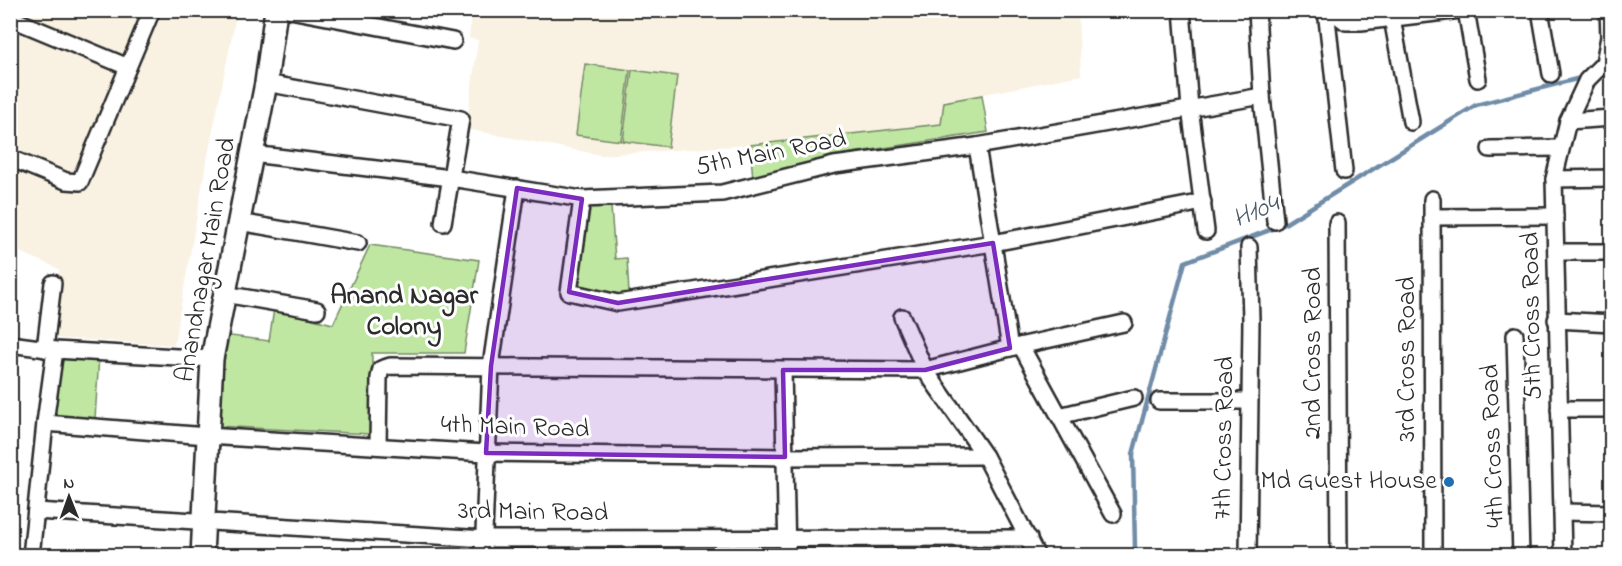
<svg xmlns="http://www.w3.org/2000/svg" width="1622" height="566" viewBox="0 0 1622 566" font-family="'Indie Flower',sans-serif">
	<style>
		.built { fill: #f9f2e3 }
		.green { fill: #bfe7a2; stroke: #758966; stroke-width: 1.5 }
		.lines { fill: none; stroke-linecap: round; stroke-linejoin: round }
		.stream { stroke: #6f8ca7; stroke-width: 4.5 }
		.street-casing { stroke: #2b2b2b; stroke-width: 20 }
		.secondary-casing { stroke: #2b2b2b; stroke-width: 26 }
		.street { stroke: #fff; stroke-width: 15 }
		.secondary { stroke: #fff; stroke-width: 21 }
		.marked { fill: #7b2cbf; fill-opacity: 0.2; stroke: #7b2cbf; stroke-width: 4.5; stroke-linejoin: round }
		.poi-dot { fill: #1f6fb2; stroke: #fff; stroke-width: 2 }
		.labels { text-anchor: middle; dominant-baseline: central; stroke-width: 6; stroke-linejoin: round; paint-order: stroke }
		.street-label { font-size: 26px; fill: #2b2b2b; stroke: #fff }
		.poi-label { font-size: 26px; fill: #2b2b2b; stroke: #fff; text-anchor: end }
		.water-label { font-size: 27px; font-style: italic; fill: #4d5b69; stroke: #fff }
		.neighbourhood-label { font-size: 27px; font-weight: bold; fill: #2b2b2b; stroke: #fff }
	</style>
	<rect width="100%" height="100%" fill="#fff"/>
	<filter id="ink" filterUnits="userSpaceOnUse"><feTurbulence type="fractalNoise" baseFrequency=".0167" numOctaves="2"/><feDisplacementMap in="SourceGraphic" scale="12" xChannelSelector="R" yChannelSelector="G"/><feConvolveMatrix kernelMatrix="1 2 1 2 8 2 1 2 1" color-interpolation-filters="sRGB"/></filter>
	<g filter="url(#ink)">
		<!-- built -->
		<g class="built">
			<polygon points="11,11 237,11 205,170 174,345 52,338 59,269 11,248"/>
			<polygon points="472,11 1078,11 1081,75 944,102 941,124 750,145 601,155 466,129 478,40 469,38"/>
		</g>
		<!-- green -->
		<g class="green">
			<polygon points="585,64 630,70 621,141 576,135"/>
			<polygon points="632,70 677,76 668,147 623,141"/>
			<polygon points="982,95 988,132 832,156 753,179 750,145 941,124 944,102"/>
			<polygon points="589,207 611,207 615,259 627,258 629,294 618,297 578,286"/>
			<polygon points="370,245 479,260 464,353 372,353 371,434 215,426 224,335 269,341 274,309 333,324"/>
			<polygon points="60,355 99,356 95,419 51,416"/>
		</g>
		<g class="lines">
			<!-- stream -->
			<polyline class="stream" points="1138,556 1135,548 1133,454 1185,262 1283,225 1476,105 1584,77"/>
			<!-- street casing -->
			<g class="street-casing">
				<g id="street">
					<polyline points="290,10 453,41"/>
					<polyline points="1182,10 1190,108 1206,231"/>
					<polyline points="1257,10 1262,96 1275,221"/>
					<polyline points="1326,10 1344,171"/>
					<polyline points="1330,10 1346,22 1361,22 1461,10"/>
					<polyline points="1466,10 1478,79"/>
					<polyline points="1540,10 1551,74"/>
					<polyline points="10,18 128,67"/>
					<polyline points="1392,18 1411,122"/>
					<polyline points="266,83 461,119 443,223"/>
					<polyline points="1568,121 1612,118"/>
					<polyline points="977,146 1010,348"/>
					<polyline points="1490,149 1561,148"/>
					<polyline points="252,154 451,178 582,199 722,193 834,165 977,146 1262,96"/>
					<polyline points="10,158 66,181 80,182 152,10"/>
					<polyline points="1554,179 1612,178"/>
					<polyline points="582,199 569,292 618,303 993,243 1203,202"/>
					<polyline points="1432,199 1433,556"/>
					<polyline points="1432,217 1555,216"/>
					<polyline points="239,222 358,243"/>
					<polyline points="1337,223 1339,556"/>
					<polyline points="1556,252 1612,252"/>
					<polyline points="224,294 317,310"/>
					<polyline points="902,317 925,370 1010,348 1124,323"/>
					<polyline points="1556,320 1612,323"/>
					<polyline points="1515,335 1521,556"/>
					<polyline points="10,344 55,350 45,423 31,556"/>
					<polyline points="1021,346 1113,514"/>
					<polyline points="45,349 53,283"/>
					<polyline points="55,350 212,359"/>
					<polyline points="783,370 787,556"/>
					<polyline points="1159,401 1249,401"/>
					<polyline points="1559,409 1612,409"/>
					<polyline points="1059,416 1134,398"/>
					<polyline points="45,423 207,436 486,453 785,457 985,456"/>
					<polyline points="378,446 379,378 381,369 390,366 925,370 985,456 1037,556"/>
					<polyline points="36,511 485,539 1029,538"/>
					<polyline points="1562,512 1612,513"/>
					<polyline points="483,556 491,366 517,188"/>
					<polyline points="1248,556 1251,320 1249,247"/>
					<polyline points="1563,556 1554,179 1568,121 1587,80 1604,63 1609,37 1608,10"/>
				</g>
			</g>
			<!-- secondary casing -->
			<g class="secondary-casing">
				<polyline id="secondary" points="202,556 212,359 266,83 276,10"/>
			</g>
			<!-- street -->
			<use href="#street" class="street"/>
			<!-- secondary -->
			<use href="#secondary" class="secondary"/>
		</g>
	</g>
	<!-- marked area -->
	<path class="marked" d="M517,188L582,199L569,292L618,303L993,243L1010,348L925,370H783L785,457L486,453L491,366Z"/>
	<!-- markers -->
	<circle class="poi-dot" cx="1449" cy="482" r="6"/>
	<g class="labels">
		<!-- street labels -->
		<g class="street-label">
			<text transform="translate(771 154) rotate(-11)">5th Main Road</text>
			<text transform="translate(207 260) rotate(-80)">Anandnagar Main Road</text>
			<text transform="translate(1533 316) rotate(-91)">5th Cross Road</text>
			<text transform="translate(1314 353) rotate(-90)">2nd Cross Road</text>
			<text transform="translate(1408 359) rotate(-90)">3rd Cross Road</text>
			<text transform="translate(515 428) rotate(2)">4th Main Road</text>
			<text transform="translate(1225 438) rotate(-89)">7th Cross Road</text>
			<text transform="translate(1494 446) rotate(-92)">4th Cross Road</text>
			<text transform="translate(533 513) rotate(1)">3rd Main Road</text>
		</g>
		<!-- poi labels -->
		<g class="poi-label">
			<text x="1437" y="482">Md Guest House</text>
		</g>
		<!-- water labels -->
		<g class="water-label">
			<text transform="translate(1256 212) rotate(-23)">H104</text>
		</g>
		<!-- neighbourhood labels -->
		<g class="neighbourhood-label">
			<text x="404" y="296">Anand Nagar<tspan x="404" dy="31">Colony</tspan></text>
		</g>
	</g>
	<!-- margin -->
	<rect width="1622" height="566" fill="none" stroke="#fff" stroke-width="36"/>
	<rect x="18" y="18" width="1586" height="530" fill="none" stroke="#2b2b2b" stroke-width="2" filter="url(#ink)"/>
	<!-- north arrow -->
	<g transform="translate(69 497) rotate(359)" stroke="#ffffff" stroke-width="4.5" paint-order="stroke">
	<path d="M0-4.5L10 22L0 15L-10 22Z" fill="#2b2b2b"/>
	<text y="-9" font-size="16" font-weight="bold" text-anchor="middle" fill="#2b2b2b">N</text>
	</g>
</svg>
